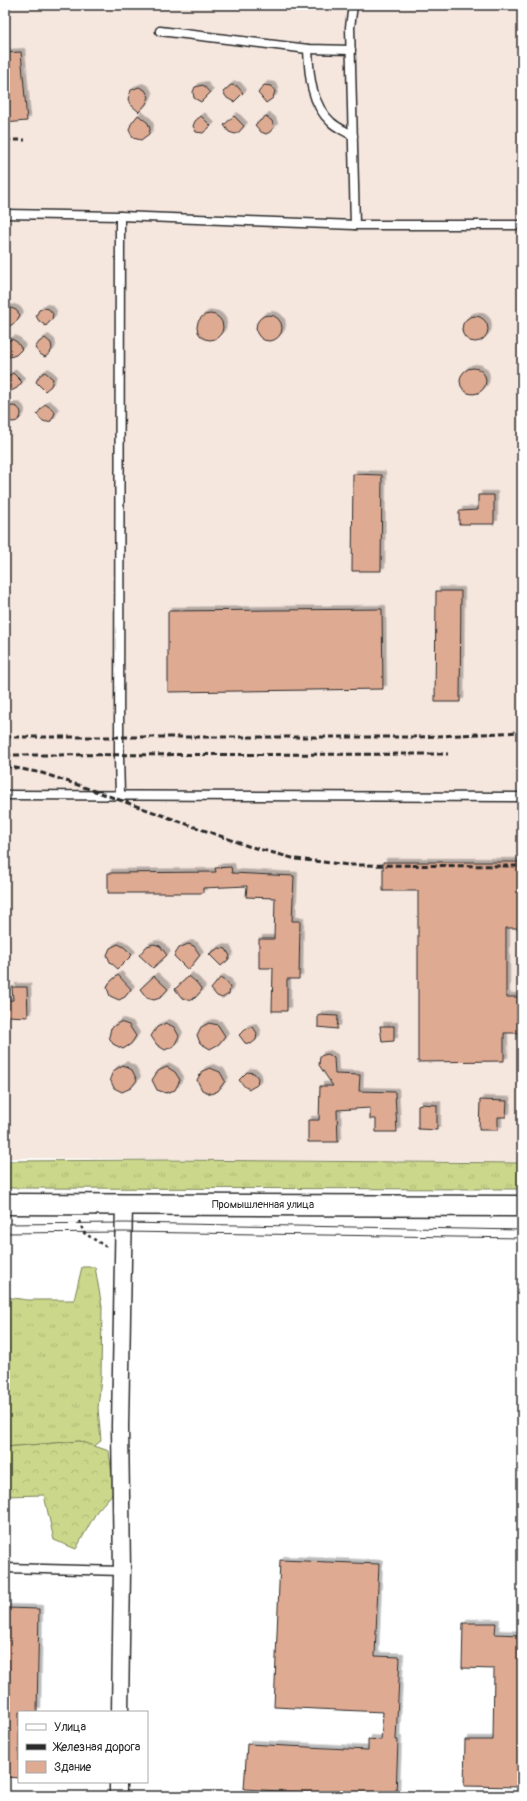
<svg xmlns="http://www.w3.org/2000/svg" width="527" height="1801" viewBox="0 0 527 1801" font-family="Pangolin,sans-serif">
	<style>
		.built { fill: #f5e6de }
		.grass { fill: url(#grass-tufts); stroke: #7b815a }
		.forest { fill: url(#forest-crowns); stroke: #7b815a }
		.building { fill: #deaa92; stroke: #2b2b2b; filter: url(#shadow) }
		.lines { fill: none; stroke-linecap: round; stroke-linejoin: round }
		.service-casing { stroke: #2b2b2b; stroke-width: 11 }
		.minor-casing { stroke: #2b2b2b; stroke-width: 19 }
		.tertiary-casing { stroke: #2b2b2b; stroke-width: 23 }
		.path { stroke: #2b2b2b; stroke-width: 2.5; stroke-dasharray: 3 3; stroke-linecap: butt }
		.service { stroke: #fff; stroke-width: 8 }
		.minor { stroke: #fff; stroke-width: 16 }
		.tertiary { stroke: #fff; stroke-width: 20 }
		.tram { stroke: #2b2b2b; stroke-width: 1 }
		.rail { stroke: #2b2b2b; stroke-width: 3; stroke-dasharray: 6 3; stroke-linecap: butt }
		.labels { text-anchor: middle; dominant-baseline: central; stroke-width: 3; stroke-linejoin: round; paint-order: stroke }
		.street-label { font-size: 11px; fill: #2b2b2b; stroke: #fff }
	</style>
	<defs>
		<pattern id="grass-tufts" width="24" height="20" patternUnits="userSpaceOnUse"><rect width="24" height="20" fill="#cbd78a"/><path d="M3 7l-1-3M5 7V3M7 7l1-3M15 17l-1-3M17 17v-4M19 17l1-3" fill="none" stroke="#aeb977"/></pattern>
		<pattern id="forest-crowns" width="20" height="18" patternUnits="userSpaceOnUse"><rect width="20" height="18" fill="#cbd78a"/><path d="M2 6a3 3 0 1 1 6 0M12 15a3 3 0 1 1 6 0" fill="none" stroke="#aeb977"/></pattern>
		<filter id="shadow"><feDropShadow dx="3.5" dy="-3.5" stdDeviation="0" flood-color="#0004"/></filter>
	</defs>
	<rect width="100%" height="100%" fill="#fff"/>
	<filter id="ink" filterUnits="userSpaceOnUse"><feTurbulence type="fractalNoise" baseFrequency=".025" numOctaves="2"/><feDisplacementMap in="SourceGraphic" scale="8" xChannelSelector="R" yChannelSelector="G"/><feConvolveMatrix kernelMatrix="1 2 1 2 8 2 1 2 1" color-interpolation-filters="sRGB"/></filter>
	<g filter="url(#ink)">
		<!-- built -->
		<polygon class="built" points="5,5 522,5 522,1162 5,1158"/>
		<!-- grass -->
		<g class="grass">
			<polygon points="166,1160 522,1163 522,1189 5,1188 5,1161"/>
			<polygon points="82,1267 95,1267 102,1307 101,1378 98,1408 101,1441 93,1447 80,1441 5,1447 5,1297 28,1300 74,1300"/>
		</g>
		<!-- forest -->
		<g class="forest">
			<polygon points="5,1346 8,1346 9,1367 5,1368"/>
			<polygon points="80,1441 109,1451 114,1492 97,1511 76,1549 54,1540 44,1495 5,1496 5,1447"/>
		</g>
		<!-- building -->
		<g class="building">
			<polygon points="21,52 27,121 5,123 5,53"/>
			<polygon points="203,85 210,93 201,102 194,98 193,92 195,87"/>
			<polygon points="231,85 237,86 243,93 234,102 227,98 223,92"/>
			<polygon points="264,85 271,86 275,91 273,98 266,103 258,93"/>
			<polygon points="139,87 145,90 149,97 146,104 139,112 130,104 128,99 131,90"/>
			<polygon points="138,115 148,123 150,129 149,134 141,140 133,138 129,130 131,124"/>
			<polygon points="201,116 211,126 203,133 196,132 193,126 195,121"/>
			<polygon points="234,116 244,126 239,132 235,134 229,132 224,125"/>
			<polygon points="266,116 272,121 274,127 270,132 266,134 261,132 255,125"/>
			<polygon points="11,308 16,310 20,315 16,322 5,329 5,309"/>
			<polygon points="44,308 49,309 53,314 52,319 46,326 39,321 36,316 39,310"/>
			<circle cx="210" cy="327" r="13"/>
			<circle cx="269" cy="328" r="13"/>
			<circle cx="475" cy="329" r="13"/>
			<polygon points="45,338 51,343 52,349 50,353 45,357 40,354 35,348 39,342"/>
			<polygon points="12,339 17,342 22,349 16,355 10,357 5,353 5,343"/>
			<circle cx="473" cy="381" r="13"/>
			<polygon points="45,372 53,379 51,386 45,391 36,382 39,376"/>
			<polygon points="13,373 22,382 17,388 11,391 5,386 5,378"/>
			<polygon points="45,404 52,409 55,413 51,421 46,422 41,420 37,414"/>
			<circle cx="13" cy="414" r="8"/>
			<polygon points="353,474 382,475 381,571 352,571"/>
			<polygon points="478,495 494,495 494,524 459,524 459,511 478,510"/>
			<polygon points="436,591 461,591 460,702 435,702"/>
			<polygon points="382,609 383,689 168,692 168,611"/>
			<polygon points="383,862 520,862 520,928 506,928 506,997 522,997 522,1033 504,1033 504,1061 418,1062 418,891 383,891"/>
			<polygon points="231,867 232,873 294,876 292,921 300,921 299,979 287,979 287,1011 272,1011 273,968 259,968 259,939 274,939 275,898 246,897 247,886 203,888 203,893 108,893 108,873 216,872 215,868"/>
			<polygon points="118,944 124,947 132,955 118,969 110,962 107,955 110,948"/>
			<polygon points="154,944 160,946 167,955 153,968 139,955 147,946"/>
			<polygon points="188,944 194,946 200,955 188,970 174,956 179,948"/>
			<polygon points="219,948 226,949 230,956 228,960 221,966 209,954"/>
			<polygon points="118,975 131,989 125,997 119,1000 110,996 107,988 109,983"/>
			<polygon points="154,976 168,989 160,998 154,1000 147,998 140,989"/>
			<polygon points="189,976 197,983 202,990 195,998 188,1000 182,998 175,989"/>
			<polygon points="220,978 228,983 230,988 229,994 222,998 217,996 211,989"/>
			<polygon points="12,987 27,987 28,1017 7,1016 5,1001 13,1000"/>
			<polygon points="318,1015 338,1016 337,1029 318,1027"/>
			<polygon points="120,1022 129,1025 136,1036 131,1044 123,1049 113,1044 109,1037 111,1028"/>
			<polygon points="166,1023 174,1027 179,1036 174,1046 165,1050 157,1045 151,1036 157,1027"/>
			<polygon points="209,1023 218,1025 225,1036 219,1044 210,1049 200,1043 197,1035 201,1027"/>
			<polygon points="380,1026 394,1026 394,1041 382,1042"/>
			<polygon points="253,1027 257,1033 256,1040 251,1044 245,1043 239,1035 245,1029"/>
			<polygon points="327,1054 334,1058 335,1074 360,1075 359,1091 395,1092 397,1132 376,1132 376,1119 370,1119 370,1108 337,1110 338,1142 308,1142 308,1120 319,1120 320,1086 333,1086 319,1065 320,1056"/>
			<polygon points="123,1065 132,1070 137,1080 131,1088 122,1092 114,1088 110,1079 113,1071"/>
			<polygon points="167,1067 175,1072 180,1080 175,1090 166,1093 157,1090 152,1080 158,1071"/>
			<polygon points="210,1068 220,1072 225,1081 218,1091 211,1094 202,1090 197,1080 202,1071"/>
			<polygon points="247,1072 254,1073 258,1078 257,1085 250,1089 245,1087 239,1080"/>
			<polygon points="480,1100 507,1101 506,1117 498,1117 498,1130 479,1130"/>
			<polygon points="421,1104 437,1105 437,1130 418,1129 418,1105"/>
			<polygon points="280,1560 379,1564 375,1656 400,1657 396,1740 398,1740 396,1796 366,1796 244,1789 247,1744 368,1750 368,1739 381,1740 383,1712 274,1707"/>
			<polygon points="5,1608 39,1609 37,1712 19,1712 19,1778 5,1777"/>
			<polygon points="463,1623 496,1623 495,1634 522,1635 522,1787 464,1786 465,1740 493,1740 494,1669 462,1668"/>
		</g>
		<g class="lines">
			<!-- service casing -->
			<g class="service-casing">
				<g id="service">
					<polyline points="353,5 350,27 355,225"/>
					<polyline points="160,31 308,49 351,50"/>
					<path d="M308,49C309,75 311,104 331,122C337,128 346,131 353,136"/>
					<polyline points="5,214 120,216 355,225 522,225"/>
					<polyline points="5,795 522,797"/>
					<polyline points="120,795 119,756 120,216"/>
					<polyline points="5,1568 122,1571"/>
				</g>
			</g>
			<!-- minor casing -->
			<g class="minor-casing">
				<g id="minor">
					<polyline points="120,1712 122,1571 120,1427 124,1204"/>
					<polyline points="118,1796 118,1782"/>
				</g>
			</g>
			<!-- tertiary casing -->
			<g class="tertiary-casing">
				<polyline id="tertiary" points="5,1204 522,1206"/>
			</g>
			<!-- path -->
			<polyline class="path" points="79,1221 84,1233 108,1248"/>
			<!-- service -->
			<use href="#service" class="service"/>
			<!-- minor -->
			<use href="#minor" class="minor"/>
			<!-- tertiary -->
			<use href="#tertiary" class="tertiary"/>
			<!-- tram -->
			<g class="tram">
				<polyline points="5,1224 124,1223 522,1230"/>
				<polyline points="5,1233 124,1232 522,1238"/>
			</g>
			<!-- rail -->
			<g class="rail">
				<polyline points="5,140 25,140"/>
				<polyline points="5,737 418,737 522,732"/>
				<polyline points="5,755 448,754"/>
				<polyline points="5,766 42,773 78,785 248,846 296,859 350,865 517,866"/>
			</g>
		</g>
	</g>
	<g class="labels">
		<!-- street labels -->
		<g class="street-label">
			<text x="263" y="1204">Промышленная улица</text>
		</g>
	</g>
	<!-- margin -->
	<rect width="527" height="1801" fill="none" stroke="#fff" stroke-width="20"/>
	<rect x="10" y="10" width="507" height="1781" fill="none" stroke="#2b2b2b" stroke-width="1.5" filter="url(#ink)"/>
	<!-- legend -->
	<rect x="18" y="1711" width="130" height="72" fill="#ffffff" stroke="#aaaaaa"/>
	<rect x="26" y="1724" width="20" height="6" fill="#ffffff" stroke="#aaaaaa"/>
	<text x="54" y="1731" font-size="12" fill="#2b2b2b">Улица</text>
	<rect x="26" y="1744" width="20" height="6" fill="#2b2b2b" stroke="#aaaaaa"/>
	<text x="54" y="1751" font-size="12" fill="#2b2b2b">Железная дорога</text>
	<rect x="26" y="1761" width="20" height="12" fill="#deaa92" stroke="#aaaaaa"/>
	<text x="54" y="1771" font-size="12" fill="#2b2b2b">Здание</text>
</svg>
